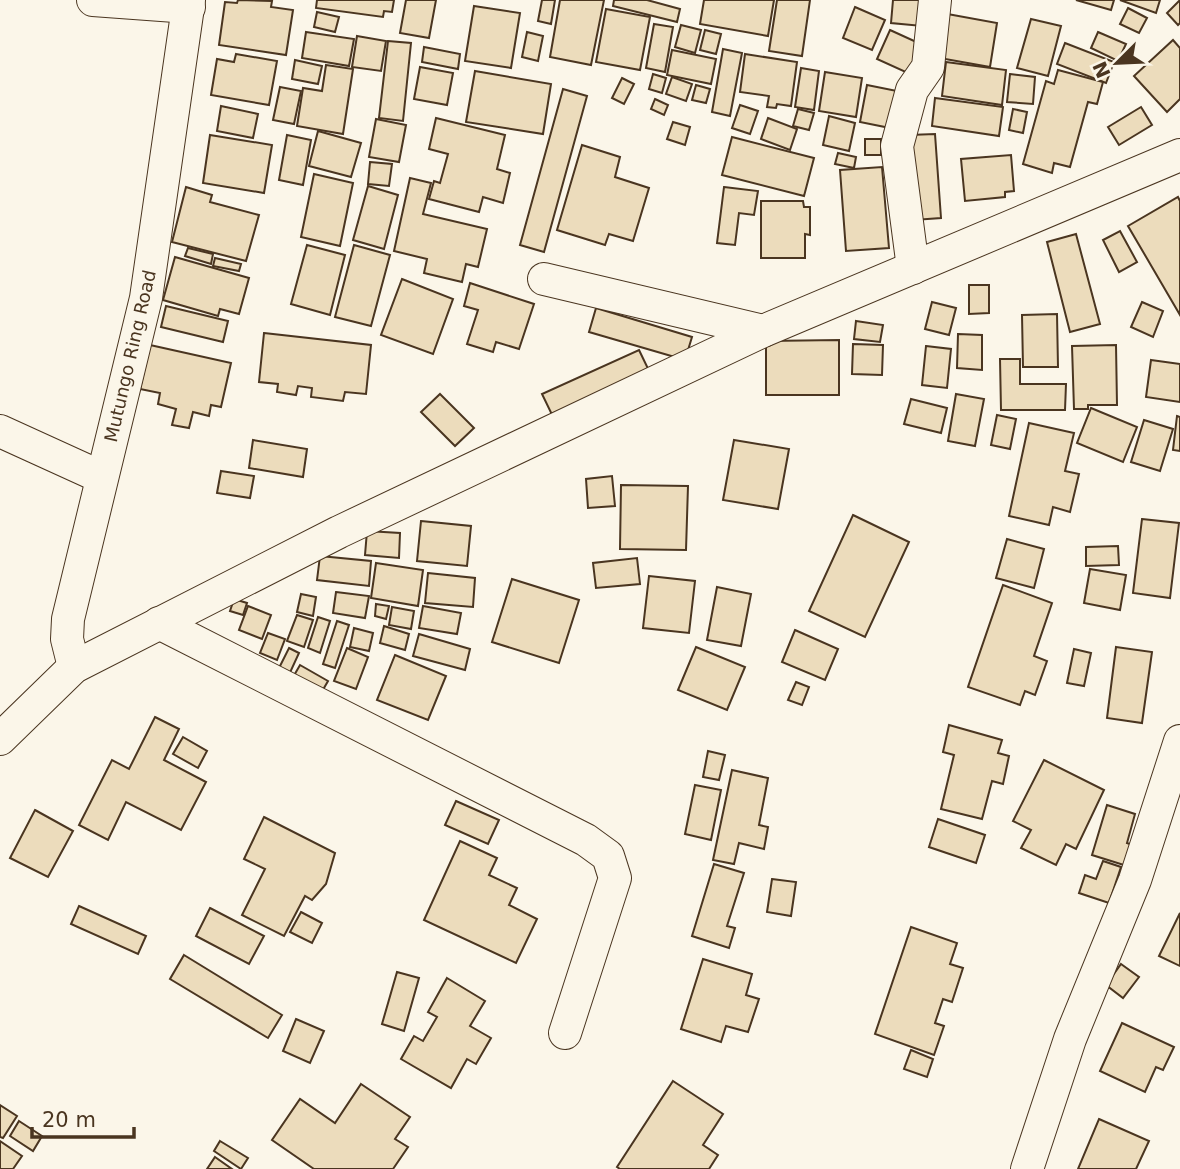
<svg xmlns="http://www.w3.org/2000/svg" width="1180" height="1169" viewBox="0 0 1180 1169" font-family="'DejaVu Sans',sans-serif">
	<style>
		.building { fill: #ecdcbc; stroke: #4a3520; stroke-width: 2 }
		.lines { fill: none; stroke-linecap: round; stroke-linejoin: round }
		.street-casing { stroke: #4a3520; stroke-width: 34 }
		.street { stroke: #fbf6e9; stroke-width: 32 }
		.labels { text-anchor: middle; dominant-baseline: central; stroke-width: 5; stroke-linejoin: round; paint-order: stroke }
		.street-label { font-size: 18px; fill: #4a3520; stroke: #fbf6e9 }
	</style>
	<rect width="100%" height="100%" fill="#fbf6e9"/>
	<!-- building -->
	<g class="building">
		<polygon points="238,0 272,1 271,7 293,10 286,55 219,45 225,2 237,3"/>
		<polygon points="317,0 394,0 392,12 384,11 383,17 316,8"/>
		<polygon points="406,0 436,0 429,38 400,33"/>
		<polygon points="542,0 555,0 551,24 538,21"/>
		<polygon points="560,0 604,0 591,65 550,57"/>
		<polygon points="614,0 647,0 680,9 677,22 613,6"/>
		<polygon points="704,0 774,0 768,36 700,24"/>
		<polygon points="777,0 810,0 802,56 769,51"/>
		<polygon points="893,0 925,0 922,26 891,23"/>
		<polygon points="1076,0 1114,0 1111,10"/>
		<polygon points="1120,0 1160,0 1156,13"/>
		<polygon points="1180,0 1180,23 1178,25 1167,13"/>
		<polygon points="474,6 520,13 511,68 465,61"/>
		<polygon points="855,7 885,20 872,50 843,38"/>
		<polygon points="1128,8 1147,18 1139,33 1120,24"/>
		<polygon points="606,9 650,17 640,70 596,62"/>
		<polygon points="317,12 339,17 335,32 314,27"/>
		<polygon points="942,13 997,23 990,67 934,57"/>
		<polygon points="1031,19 1061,26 1048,76 1017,68"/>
		<polygon points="654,24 673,27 665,72 646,68"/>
		<polygon points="681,25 701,30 695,53 675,47"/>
		<polygon points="705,30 721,34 716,54 700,50"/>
		<polygon points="890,30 923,45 910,74 877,59"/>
		<polygon points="306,32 354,39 349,66 302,58"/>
		<polygon points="527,32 543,36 538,61 522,57"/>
		<polygon points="1098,32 1126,44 1118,61 1091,48"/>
		<polygon points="357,36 386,41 381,71 352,67"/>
		<polygon points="1173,40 1180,48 1180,99 1167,112 1134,76"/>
		<polygon points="388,41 411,43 403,121 379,118"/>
		<polygon points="1065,43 1114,62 1106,83 1057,64"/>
		<polygon points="424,47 460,54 458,69 422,62"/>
		<polygon points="723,49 742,53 730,116 712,112"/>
		<polygon points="672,50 716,59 711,84 667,75"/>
		<polygon points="236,54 277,61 269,105 211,95 217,59 234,62"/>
		<polygon points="745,54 797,62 791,106 777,104 776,108 767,107 769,96 740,92"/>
		<polygon points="295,60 322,66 318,84 292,79"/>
		<polygon points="946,62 1006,70 1002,105 942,96"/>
		<polygon points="326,65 353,69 343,134 297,126 303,88 322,91"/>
		<polygon points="420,67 453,73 447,105 414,99"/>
		<polygon points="801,68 819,71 814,110 795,107"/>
		<polygon points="1058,70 1103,82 1097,104 1088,102 1070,167 1054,163 1052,173 1023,164 1046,81 1054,84"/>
		<polygon points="475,71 551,84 543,134 466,122"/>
		<polygon points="825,72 862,78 856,117 819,111"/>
		<polygon points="653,74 666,78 662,93 649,89"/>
		<polygon points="1010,74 1035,77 1033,104 1007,102"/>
		<polygon points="672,77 692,84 686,101 666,94"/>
		<polygon points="622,78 634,84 624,104 612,98"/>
		<polygon points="696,85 710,89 706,103 692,100"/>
		<polygon points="867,85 897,91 890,128 860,122"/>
		<polygon points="280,87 301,91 294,124 273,120"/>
		<polygon points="563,89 587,96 544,252 520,245"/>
		<polygon points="935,98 1003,107 999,136 932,126"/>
		<polygon points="655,99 668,105 664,115 651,109"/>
		<polygon points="740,105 758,111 750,134 732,128"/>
		<polygon points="221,106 258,114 253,138 217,131"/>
		<polygon points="1141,107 1152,125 1119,145 1108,127"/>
		<polygon points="798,109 814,113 809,130 793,126"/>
		<polygon points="1013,109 1027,112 1023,133 1009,130"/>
		<polygon points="829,116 855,123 849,151 823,145"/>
		<polygon points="436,118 505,135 497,169 510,173 503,203 483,197 479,212 429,199 434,181 440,183 448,154 429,149"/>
		<polygon points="768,118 797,129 790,150 761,139"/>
		<polygon points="376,119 406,125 399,162 369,157"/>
		<polygon points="673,122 690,127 685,145 667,139"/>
		<polygon points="318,131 361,143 351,177 309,166"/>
		<polygon points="935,134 941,218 914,220 909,135"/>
		<polygon points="210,135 272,145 264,193 203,183"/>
		<polygon points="287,135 311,140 303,185 279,180"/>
		<polygon points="732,137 814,158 804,196 722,175"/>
		<rect x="865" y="139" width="16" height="16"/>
		<polygon points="582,145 620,157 615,177 649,188 633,241 609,234 605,245 557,230"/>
		<polygon points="838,153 856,157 854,168 835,164"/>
		<polygon points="1011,155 1014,191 1005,192 1005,197 965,201 961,159"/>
		<polygon points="370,162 392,164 389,186 368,184"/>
		<polygon points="882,167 889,248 846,251 840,170"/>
		<polygon points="314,174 353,183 340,246 301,237"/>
		<polygon points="410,178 431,183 423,214 487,229 478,267 466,264 462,282 424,273 427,259 394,251"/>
		<polygon points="368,186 398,195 384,249 353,240"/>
		<polygon points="186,187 212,195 210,202 259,215 246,261 172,242"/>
		<polygon points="724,187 758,191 754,215 739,213 735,245 717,243"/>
		<polygon points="1178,197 1180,201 1180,315 1128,226"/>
		<polygon points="761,201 803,201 804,207 810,207 810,235 805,234 805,258 761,258"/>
		<polygon points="1120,231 1137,262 1119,272 1103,240"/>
		<polygon points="1076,234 1100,324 1070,332 1047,242"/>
		<polygon points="307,245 345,255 330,315 291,304"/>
		<polygon points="354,245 390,255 371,326 335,317"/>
		<polygon points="188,248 213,254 211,264 185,256"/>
		<polygon points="175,257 249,278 239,314 220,309 218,316 163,300"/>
		<polygon points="215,258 241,264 239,271 213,266"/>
		<polygon points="402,279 453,299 433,354 381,335"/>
		<polygon points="470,283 534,304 519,349 496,342 493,352 467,344 478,310 464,306"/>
		<polygon points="969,285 989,285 989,313 969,314"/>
		<polygon points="932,302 956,308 949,335 925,329"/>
		<polygon points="1142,302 1163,311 1153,337 1131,327"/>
		<polygon points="166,306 228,321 223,342 161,327"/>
		<polygon points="596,308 692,337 685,360 589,332"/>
		<polygon points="1057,314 1058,367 1023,367 1022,315"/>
		<polygon points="856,321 883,325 880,342 854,339"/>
		<polygon points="264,333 371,345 366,394 345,392 343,401 311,397 312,388 298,386 296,395 277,392 278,384 259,382"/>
		<polygon points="958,334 982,335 982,370 957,368"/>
		<polygon points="839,340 839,395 766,395 766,341"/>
		<polygon points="853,344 883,345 882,375 852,374"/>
		<polygon points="150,345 231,363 221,407 211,405 209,416 193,412 189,428 172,425 176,409 158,404 160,393 140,389"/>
		<polygon points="1116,345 1117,405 1088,405 1088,409 1074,409 1072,346"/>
		<polygon points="926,346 951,349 947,388 922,385"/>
		<polygon points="639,350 653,379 556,423 542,394"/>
		<polygon points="1000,359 1020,359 1020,384 1066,384 1065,410 1001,410"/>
		<polygon points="1151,360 1180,364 1180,402 1146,397"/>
		<polygon points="440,394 474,428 455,446 421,412"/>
		<polygon points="956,394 984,399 975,446 948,441"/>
		<polygon points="911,399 947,408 941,433 904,424"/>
		<polygon points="1091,408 1137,427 1123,462 1077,443"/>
		<polygon points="997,415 1016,419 1010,449 991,445"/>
		<polygon points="1177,416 1180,417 1180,451 1173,450"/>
		<polygon points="1144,420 1173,429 1160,471 1131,462"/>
		<polygon points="1029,423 1074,433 1065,471 1079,474 1070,512 1053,507 1049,525 1009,516"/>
		<polygon points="253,440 307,449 303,477 249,468"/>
		<polygon points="734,440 789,449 778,509 723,500"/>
		<polygon points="221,471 254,476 250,498 217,493"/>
		<polygon points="612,476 615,506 588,508 586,479"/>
		<polygon points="621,485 688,486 686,550 620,549"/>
		<polygon points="853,515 909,542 865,637 809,611"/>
		<polygon points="1142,519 1179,523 1170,598 1133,593"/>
		<polygon points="421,521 471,526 467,566 417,561"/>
		<polygon points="367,531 400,533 399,558 365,555"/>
		<polygon points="1007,539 1044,549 1034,588 996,578"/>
		<polygon points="1118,546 1119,565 1086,566 1086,547"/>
		<polygon points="320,556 371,561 369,586 317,580"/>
		<polygon points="637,558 640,584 596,588 593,563"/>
		<polygon points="376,563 423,570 418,606 371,598"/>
		<polygon points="1090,569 1126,575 1120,610 1084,603"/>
		<polygon points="428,573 475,578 473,607 425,603"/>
		<polygon points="649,576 695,581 689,633 643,628"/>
		<polygon points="512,579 579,600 559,663 492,642"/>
		<polygon points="1003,585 1052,603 1034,656 1047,661 1035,695 1025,691 1020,705 968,687"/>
		<polygon points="717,587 751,594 741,646 707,640"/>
		<polygon points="336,592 369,596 365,618 333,613"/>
		<polygon points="301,594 316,597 313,616 297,612"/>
		<polygon points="234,599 247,603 243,615 230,611"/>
		<polygon points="376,604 389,606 386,619 375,616"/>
		<polygon points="248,606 271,615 262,639 239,630"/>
		<polygon points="423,606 461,613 457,634 419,628"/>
		<polygon points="392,607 414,611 411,629 389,625"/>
		<polygon points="297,615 313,620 304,647 287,641"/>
		<polygon points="318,617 330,621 320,653 308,648"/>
		<polygon points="337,621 349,625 335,668 323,664"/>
		<polygon points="384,626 409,634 405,650 380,643"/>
		<polygon points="354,628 373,633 369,651 350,647"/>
		<polygon points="795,630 838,649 825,680 782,662"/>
		<polygon points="268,633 285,639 277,660 260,653"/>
		<polygon points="419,634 470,649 465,670 413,656"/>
		<polygon points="696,647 745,667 727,710 678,690"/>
		<polygon points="1116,647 1152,652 1142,723 1107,718"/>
		<polygon points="289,648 299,653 288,677 277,672"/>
		<polygon points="347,648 368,657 356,689 334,681"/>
		<polygon points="1074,649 1091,653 1084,686 1067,683"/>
		<polygon points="395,655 446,676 428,720 377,700"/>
		<polygon points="300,665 328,681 320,695 292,679"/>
		<polygon points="796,682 809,687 802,705 788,700"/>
		<polygon points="155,717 179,729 164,760 206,782 181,830 126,802 108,840 79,825 112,760 129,769"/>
		<polygon points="949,725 1002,740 998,753 1009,756 1003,784 992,781 982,819 941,809 954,755 943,752"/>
		<polygon points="183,737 207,751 198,768 173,754"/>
		<polygon points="708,751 725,755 719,780 703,777"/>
		<polygon points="1044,760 1104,790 1076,849 1066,844 1056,865 1021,848 1031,830 1013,821"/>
		<polygon points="732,770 768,778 759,825 768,827 764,849 739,843 734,864 713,860"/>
		<polygon points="695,785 721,790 711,840 685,834"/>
		<polygon points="456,801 499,820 488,844 445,825"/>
		<polygon points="1107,805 1135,814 1127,843 1133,845 1127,866 1092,855"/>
		<polygon points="35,810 73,831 48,877 10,858"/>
		<polygon points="264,817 335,853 326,884 312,900 305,896 284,936 242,915 265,869 244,859"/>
		<polygon points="938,819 985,835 976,863 929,847"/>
		<polygon points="460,841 497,858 489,875 517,888 509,905 537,919 516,963 424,920"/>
		<polygon points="1103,861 1121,867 1109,903 1079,893 1085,875 1096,879"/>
		<polygon points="714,864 744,873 727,926 735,928 729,948 692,936"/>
		<polygon points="772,879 796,882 791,916 767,912"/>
		<polygon points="79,906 146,936 138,954 71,924"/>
		<polygon points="210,908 264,936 249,964 196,936"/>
		<polygon points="301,912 322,923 312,943 290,932"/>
		<polygon points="1180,913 1180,966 1159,956"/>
		<polygon points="911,927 957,943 950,964 963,968 952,1002 943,999 935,1023 944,1026 934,1055 875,1034"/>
		<polygon points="184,955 282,1015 268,1038 170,979"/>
		<polygon points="703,959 752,974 746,995 759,999 748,1032 726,1026 721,1042 681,1029"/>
		<polygon points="1121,964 1139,977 1123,998 1106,985"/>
		<polygon points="397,972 419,978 404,1031 382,1024"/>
		<polygon points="447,978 485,1001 470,1026 491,1038 476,1064 467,1059 451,1088 401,1059 414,1036 423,1041 437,1017 428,1012"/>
		<polygon points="296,1019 324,1031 310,1063 283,1051"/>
		<polygon points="1122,1023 1174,1047 1163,1070 1156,1067 1145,1092 1100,1071"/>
		<polygon points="911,1050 933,1059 927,1077 904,1069"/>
		<polygon points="673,1081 723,1114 703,1145 718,1155 709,1169 620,1169 617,1167"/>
		<polygon points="361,1084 410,1117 395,1139 408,1147 393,1169 314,1169 272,1140 300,1099 335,1123"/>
		<polygon points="0,1105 17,1116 3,1138 0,1137"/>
		<polygon points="1099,1119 1149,1141 1136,1169 1078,1169"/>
		<polygon points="19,1121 42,1136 33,1151 10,1136"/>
		<polygon points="0,1141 22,1156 13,1169 0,1169"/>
		<polygon points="220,1141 248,1158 241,1169 214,1151"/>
		<polygon points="215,1157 232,1169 207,1169"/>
	</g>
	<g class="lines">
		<!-- street casing -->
		<g class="street-casing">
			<g id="street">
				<polyline points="93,0 189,7"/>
				<polyline points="913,268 897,146 912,90 928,67 935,0"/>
				<polyline points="544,279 763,331"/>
				<polyline points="0,431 101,477"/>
				<polyline points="159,623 586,840 608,856 615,878 565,1033"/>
				<polyline points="74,667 67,639 68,619 146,298 189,0"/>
				<polyline points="0,739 74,667 339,532 763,331 1180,155"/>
				<polyline points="1027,1169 1070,1039 1135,880 1180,741"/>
			</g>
		</g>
		<!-- street -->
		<use href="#street" class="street"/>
	</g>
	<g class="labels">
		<!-- street labels -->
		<g class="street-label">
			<text transform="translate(130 356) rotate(-77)">Mutungo Ring Road</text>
		</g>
	</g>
	<!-- north arrow -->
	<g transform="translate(1117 63) rotate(246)" stroke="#fbf6e9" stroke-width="5" paint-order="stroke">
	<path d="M0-5L12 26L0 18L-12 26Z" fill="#4a3520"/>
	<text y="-10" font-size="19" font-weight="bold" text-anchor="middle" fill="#4a3520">N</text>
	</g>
	<!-- scale -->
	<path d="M32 1127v10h102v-10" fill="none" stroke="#4a3520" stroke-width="3.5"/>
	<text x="42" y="1127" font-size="21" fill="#4a3520" stroke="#fbf6e9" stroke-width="5" paint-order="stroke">20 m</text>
</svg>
